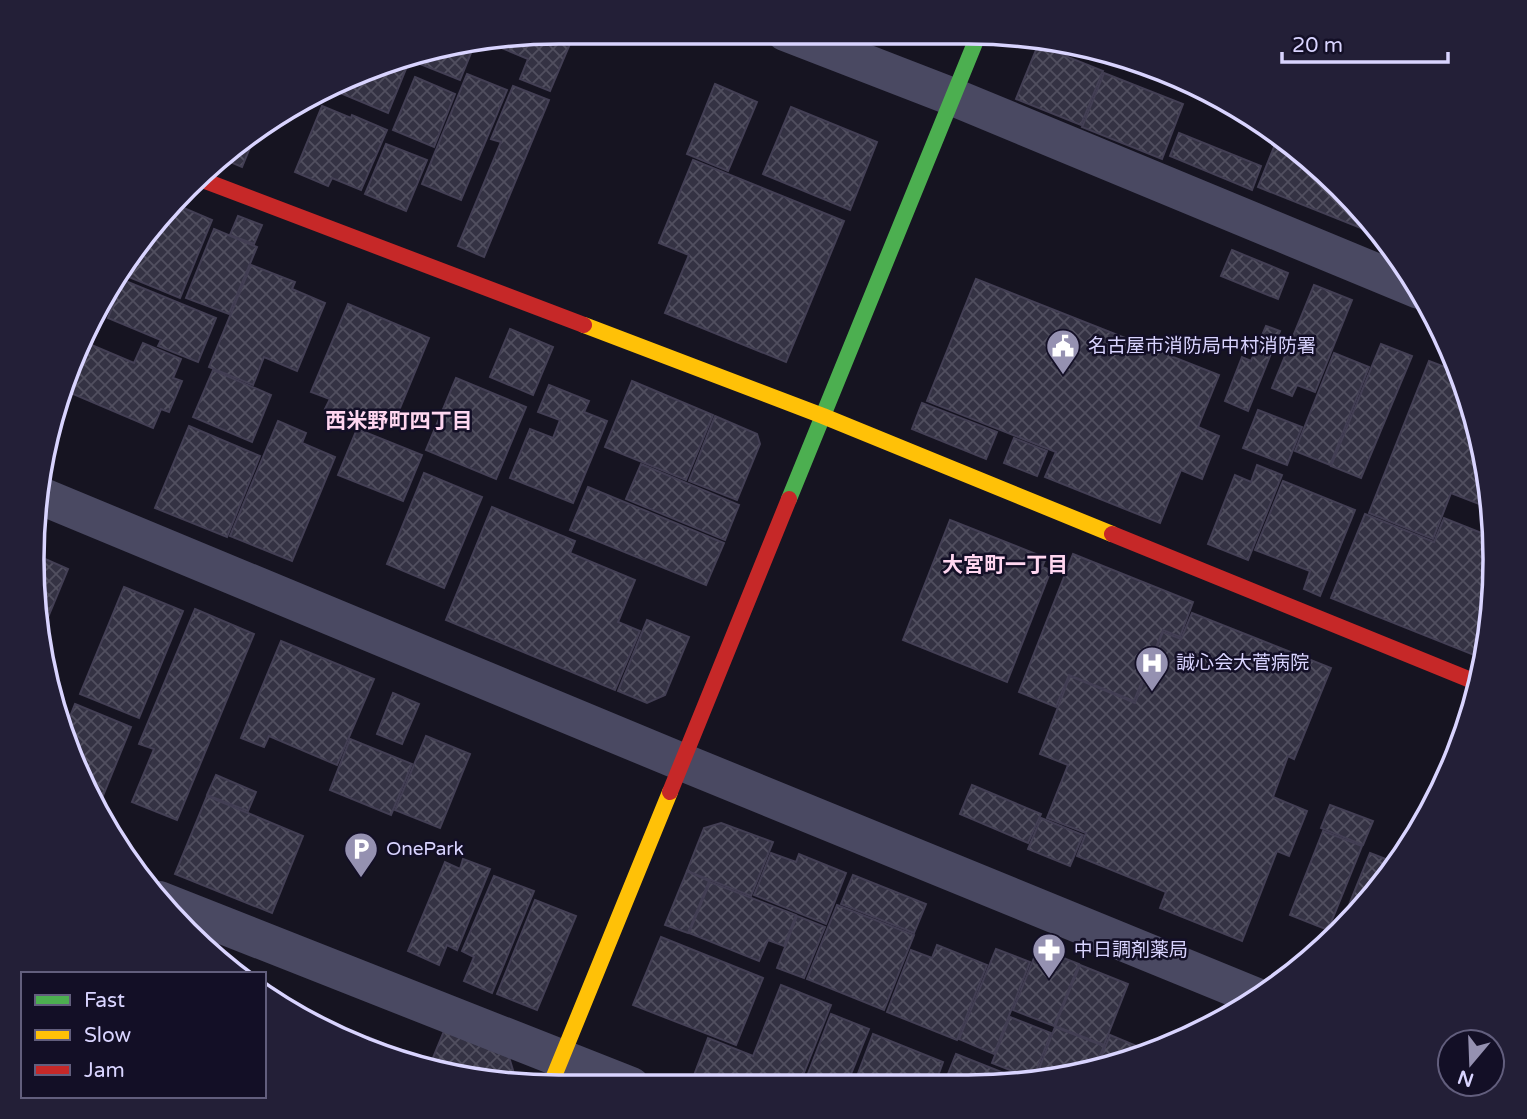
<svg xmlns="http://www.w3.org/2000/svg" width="1527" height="1119" viewBox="0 0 1527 1119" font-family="'Varela Round','Noto Sans JP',sans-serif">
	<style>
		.building { fill: url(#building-cross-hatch); stroke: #433f54; stroke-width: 2 }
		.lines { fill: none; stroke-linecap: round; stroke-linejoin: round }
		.street { stroke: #4a4962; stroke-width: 38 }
		.fast { stroke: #4caf50; stroke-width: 16 }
		.slow { stroke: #ffc107; stroke-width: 16 }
		.jam { stroke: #c62828; stroke-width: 16 }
		.labels { text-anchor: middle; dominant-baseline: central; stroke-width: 5; stroke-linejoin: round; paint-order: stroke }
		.poi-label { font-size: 19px; fill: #d9d4ff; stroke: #130f26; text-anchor: start }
		.neighbourhood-label { font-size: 21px; font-weight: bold; fill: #ffd6f0; stroke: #130f26 }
		.rim { fill: none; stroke: #d9d4ff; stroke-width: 3.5 }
	</style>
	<defs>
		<pattern id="building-cross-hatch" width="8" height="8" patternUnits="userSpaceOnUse" patternTransform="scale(1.75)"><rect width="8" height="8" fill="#343243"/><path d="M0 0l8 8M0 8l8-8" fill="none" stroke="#514f5f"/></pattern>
	</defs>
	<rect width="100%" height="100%" fill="#161421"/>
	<!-- building -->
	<g class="building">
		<polygon points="560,32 575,32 550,91 520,79 528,59 485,41"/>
		<polygon points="475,43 460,80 420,64 426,49"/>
		<polygon points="1038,45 1103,71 1081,125 1016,99"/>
		<polygon points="412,54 388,113 333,90"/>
		<polygon points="1104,73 1183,104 1162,159 1082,127"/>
		<polygon points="467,74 507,90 461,200 422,184"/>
		<polygon points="415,77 455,94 434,147 393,130"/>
		<polygon points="715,84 757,102 728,171 687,154"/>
		<polygon points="513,86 549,100 484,257 458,246 501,142 491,139"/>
		<polygon points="322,106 351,118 352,115 387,130 361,190 332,178 328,186 295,172"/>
		<polygon points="791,107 877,142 850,210 763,174"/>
		<polygon points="1245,113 1261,120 1270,129 1243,118"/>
		<polygon points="258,128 242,167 223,159"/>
		<polygon points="1179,133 1261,166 1252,190 1170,156"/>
		<polygon points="1278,137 1386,238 1258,187"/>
		<polygon points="386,144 427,160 406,211 365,194"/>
		<polygon points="693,160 844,221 786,362 665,313 689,255 659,243"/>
		<polygon points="172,203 212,220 180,298 124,275 132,258 163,211"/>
		<polygon points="238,216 262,225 254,244 230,235"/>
		<polygon points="214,229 257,247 229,314 186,298"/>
		<polygon points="1232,250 1288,273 1278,299 1221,276"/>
		<polygon points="251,265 295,282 292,289 325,303 297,371 264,357 253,385 209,367"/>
		<polygon points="976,279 1219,375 1198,427 1219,436 1202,479 1181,470 1160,523 1045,477 1056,452 927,401"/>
		<polygon points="123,280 216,318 198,362 158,346 161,340 108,318"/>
		<polygon points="1314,285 1352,300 1315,392 1297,385 1292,396 1272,388"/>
		<polygon points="348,304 429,338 393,425 366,413 362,425 325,409 330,399 311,392"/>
		<polygon points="1266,326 1280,331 1248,411 1225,401 1242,357 1251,361"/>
		<polygon points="510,329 553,347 533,395 490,377"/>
		<polygon points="82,341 134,363 143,343 181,359 173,378 182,381 169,412 161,409 153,428 66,391"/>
		<polygon points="1381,344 1412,356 1361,478 1331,466"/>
		<polygon points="1334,353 1369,367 1330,465 1295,451"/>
		<polygon points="1429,361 1458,372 1477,422 1492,509 1451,493 1433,539 1369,513"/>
		<polygon points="213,370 271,395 252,442 193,417"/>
		<polygon points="456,378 526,407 496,479 426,450"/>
		<polygon points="632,381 713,415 686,480 605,447"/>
		<polygon points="549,385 589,401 584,412 607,421 573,503 510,478 530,429 553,438 560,420 538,412"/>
		<polygon points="922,403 997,432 986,459 912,429"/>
		<polygon points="1258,410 1302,427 1287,465 1243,448"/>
		<polygon points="715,416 757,434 760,444 737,500 689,481"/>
		<polygon points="278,421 306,433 302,443 335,457 292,561 230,536"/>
		<polygon points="189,426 260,456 227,537 155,508"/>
		<polygon points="357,429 422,455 403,501 338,475"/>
		<polygon points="1014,438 1047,451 1037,476 1004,463"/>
		<polygon points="641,464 739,505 725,540 626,499"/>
		<polygon points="1257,465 1282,475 1248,560 1208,544 1235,475 1251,482"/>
		<polygon points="424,473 482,497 444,588 387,564"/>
		<polygon points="1283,481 1355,510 1320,596 1304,589 1310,571 1255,550"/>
		<polygon points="588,487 724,543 706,585 570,530"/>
		<polygon points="492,507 575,541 570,553 635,580 618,622 640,631 615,690 446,620"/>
		<polygon points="1365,514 1434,542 1444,518 1494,538 1491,628 1484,659 1331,598"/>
		<polygon points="950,520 1046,558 1042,567 1051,570 1007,682 903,640"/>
		<polygon points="1073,554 1193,602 1180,637 1163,630 1134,701 1069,675 1056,707 1019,692"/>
		<polygon points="36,555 68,569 39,639 36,628"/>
		<polygon points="124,587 183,611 139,718 80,694"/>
		<polygon points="195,609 254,634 177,820 132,802 154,749 139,744"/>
		<polygon points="1192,613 1331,668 1294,759 1288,756 1273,797 1307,811 1289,856 1277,851 1242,941 1160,908 1166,892 1077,856 1086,833 1047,818 1068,765 1040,754 1070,676 1135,703 1163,632 1181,639"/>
		<polygon points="647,620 689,637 665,695 647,703 618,691"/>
		<polygon points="281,641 374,679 337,765 269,736 264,747 241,738"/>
		<polygon points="393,693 419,704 402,744 377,734"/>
		<polygon points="75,704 131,727 98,808 72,762 64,732"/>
		<polygon points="426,736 470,754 440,828 395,810"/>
		<polygon points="350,739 412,764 391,815 330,790"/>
		<polygon points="1450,751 1456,754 1425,823 1418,833"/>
		<polygon points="216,775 256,792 248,811 207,795"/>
		<polygon points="972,785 1041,814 1028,843 960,814"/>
		<polygon points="207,796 303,836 272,913 175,874"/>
		<polygon points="1330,805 1373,821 1363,845 1321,828"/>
		<polygon points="1041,818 1083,835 1070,866 1028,849"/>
		<polygon points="721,823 773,842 751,896 687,871 704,828"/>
		<polygon points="1323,831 1362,846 1328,930 1290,915"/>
		<polygon points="771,853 796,862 799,854 846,873 826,924 754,895"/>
		<polygon points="1370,853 1396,863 1365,907 1338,932"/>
		<polygon points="463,859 490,869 457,950 447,945 439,965 408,951 445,862 460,869"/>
		<polygon points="687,871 709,881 688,933 665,925"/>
		<polygon points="853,875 926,904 914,933 841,904"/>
		<polygon points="494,876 534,891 492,993 464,981 474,957 462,951"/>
		<polygon points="710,882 796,915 784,946 768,940 759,961 689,933"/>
		<polygon points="535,900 576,916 537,1010 497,994"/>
		<polygon points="837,905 914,935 884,1010 807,979"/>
		<polygon points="797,916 825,927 804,978 777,968"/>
		<polygon points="661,937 763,978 736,1045 633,1005"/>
		<polygon points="937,945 987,965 957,1040 887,1012 911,950 932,958"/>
		<polygon points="1038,948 1079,964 1054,1026 1013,1010"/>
		<polygon points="996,949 1030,962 994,1054 959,1039"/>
		<polygon points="1080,965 1128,984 1104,1045 1055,1026"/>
		<polygon points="781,985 831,1005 799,1085 712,1085 693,1078 708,1038 753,1056"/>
		<polygon points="831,1014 869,1029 847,1084 804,1084"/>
		<polygon points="1010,1017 1051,1033 1033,1079 992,1063"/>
		<polygon points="1055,1027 1104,1046 1095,1067 1037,1083 1034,1082"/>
		<polygon points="444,1031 509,1057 515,1077 512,1084 428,1070"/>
		<polygon points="873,1034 943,1062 935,1084 854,1084"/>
		<polygon points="1110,1035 1139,1047 1136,1056 1097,1067"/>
		<polygon points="368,1037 413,1056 409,1064 364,1047"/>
		<polygon points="956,1054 1029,1083 944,1084"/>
	</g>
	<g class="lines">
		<!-- street -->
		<g class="street">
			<polyline points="785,32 953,97 1419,290"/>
			<polyline points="36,494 682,762 1257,997"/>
			<polyline points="159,900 631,1086"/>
		</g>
		<!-- fast -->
		<polyline class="fast" points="789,499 979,33"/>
		<!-- slow -->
		<g class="slow">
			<polyline points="584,325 823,416 1112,534"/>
			<polyline points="550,1086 670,792"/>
		</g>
		<!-- jam -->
		<g class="jam">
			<polyline points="200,179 584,325"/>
			<polyline points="1112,534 1478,683"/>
			<polyline points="670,792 789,499"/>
		</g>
	</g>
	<!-- icons -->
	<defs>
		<g id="civic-pin" transform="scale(1.75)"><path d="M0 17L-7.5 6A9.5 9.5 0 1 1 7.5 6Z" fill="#9591b1" stroke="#130f26"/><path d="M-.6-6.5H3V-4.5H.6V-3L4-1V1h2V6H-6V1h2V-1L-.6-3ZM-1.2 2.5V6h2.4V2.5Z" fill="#fff"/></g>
		<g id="hospital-pin" transform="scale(1.75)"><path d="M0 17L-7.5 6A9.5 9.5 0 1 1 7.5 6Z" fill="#9591b1" stroke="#130f26"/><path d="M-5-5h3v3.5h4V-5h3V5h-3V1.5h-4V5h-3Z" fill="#fff"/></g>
		<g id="parking-pin" transform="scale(1.75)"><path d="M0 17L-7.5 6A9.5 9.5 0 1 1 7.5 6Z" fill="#9591b1" stroke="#130f26"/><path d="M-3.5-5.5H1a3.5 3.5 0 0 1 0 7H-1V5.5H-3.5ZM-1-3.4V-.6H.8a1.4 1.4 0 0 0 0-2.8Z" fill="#fff"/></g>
		<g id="pharmacy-pin" transform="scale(1.75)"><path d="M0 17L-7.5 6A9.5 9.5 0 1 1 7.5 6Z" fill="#9591b1" stroke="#130f26"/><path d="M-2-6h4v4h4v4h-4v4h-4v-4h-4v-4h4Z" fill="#fff"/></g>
	</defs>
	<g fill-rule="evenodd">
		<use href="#civic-pin" x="1063" y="346"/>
		<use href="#hospital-pin" x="1152" y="663"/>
		<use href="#parking-pin" x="361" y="849"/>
		<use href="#pharmacy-pin" x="1049" y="950"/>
	</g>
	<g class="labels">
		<!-- poi labels -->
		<g class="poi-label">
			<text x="1088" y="346">名古屋市消防局中村消防署</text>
			<text x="1176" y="663">誠心会大菅病院</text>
			<text x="386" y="849">OnePark</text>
			<text x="1074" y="950">中日調剤薬局</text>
		</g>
		<!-- neighbourhood labels -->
		<g class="neighbourhood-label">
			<text x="399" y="421">西米野町四丁目</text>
			<text x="1005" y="565">大宮町一丁目</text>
		</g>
	</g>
	<!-- crop -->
	<path d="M0 0H1527V1119H0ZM559 44H968A515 515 0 0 1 1483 559V560A515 515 0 0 1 968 1075H559A515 515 0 0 1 44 560V559A515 515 0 0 1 559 44Z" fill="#231f37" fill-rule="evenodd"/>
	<path class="rim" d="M559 44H968A515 515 0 0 1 1483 559V560A515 515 0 0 1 968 1075H559A515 515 0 0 1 44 560V559A515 515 0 0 1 559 44Z"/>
	<!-- legend -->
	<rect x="21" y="972" width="245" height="126" fill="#130f26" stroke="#625e7d" stroke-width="2"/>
	<rect x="35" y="995" width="35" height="10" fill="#4caf50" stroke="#625e7d" stroke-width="2"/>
	<text x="84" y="1007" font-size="21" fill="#d9d4ff">Fast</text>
	<rect x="35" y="1030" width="35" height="10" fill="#ffc107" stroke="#625e7d" stroke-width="2"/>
	<text x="84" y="1042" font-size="21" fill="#d9d4ff">Slow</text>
	<rect x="35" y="1065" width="35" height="10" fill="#c62828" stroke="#625e7d" stroke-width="2"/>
	<text x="84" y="1077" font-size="21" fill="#d9d4ff">Jam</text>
	<!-- north arrow -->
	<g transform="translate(1471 1063) rotate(199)"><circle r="33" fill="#130f26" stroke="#625e7d" stroke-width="2"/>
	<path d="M0-5L12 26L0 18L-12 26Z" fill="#9591b1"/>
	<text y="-10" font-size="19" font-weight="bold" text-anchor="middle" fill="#d9d4ff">N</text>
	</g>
	<!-- scale -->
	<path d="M1282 52v10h166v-10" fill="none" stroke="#d9d4ff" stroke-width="3.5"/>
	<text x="1292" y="52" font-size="21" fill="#d9d4ff" stroke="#130f26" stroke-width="5" paint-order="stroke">20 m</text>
</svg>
